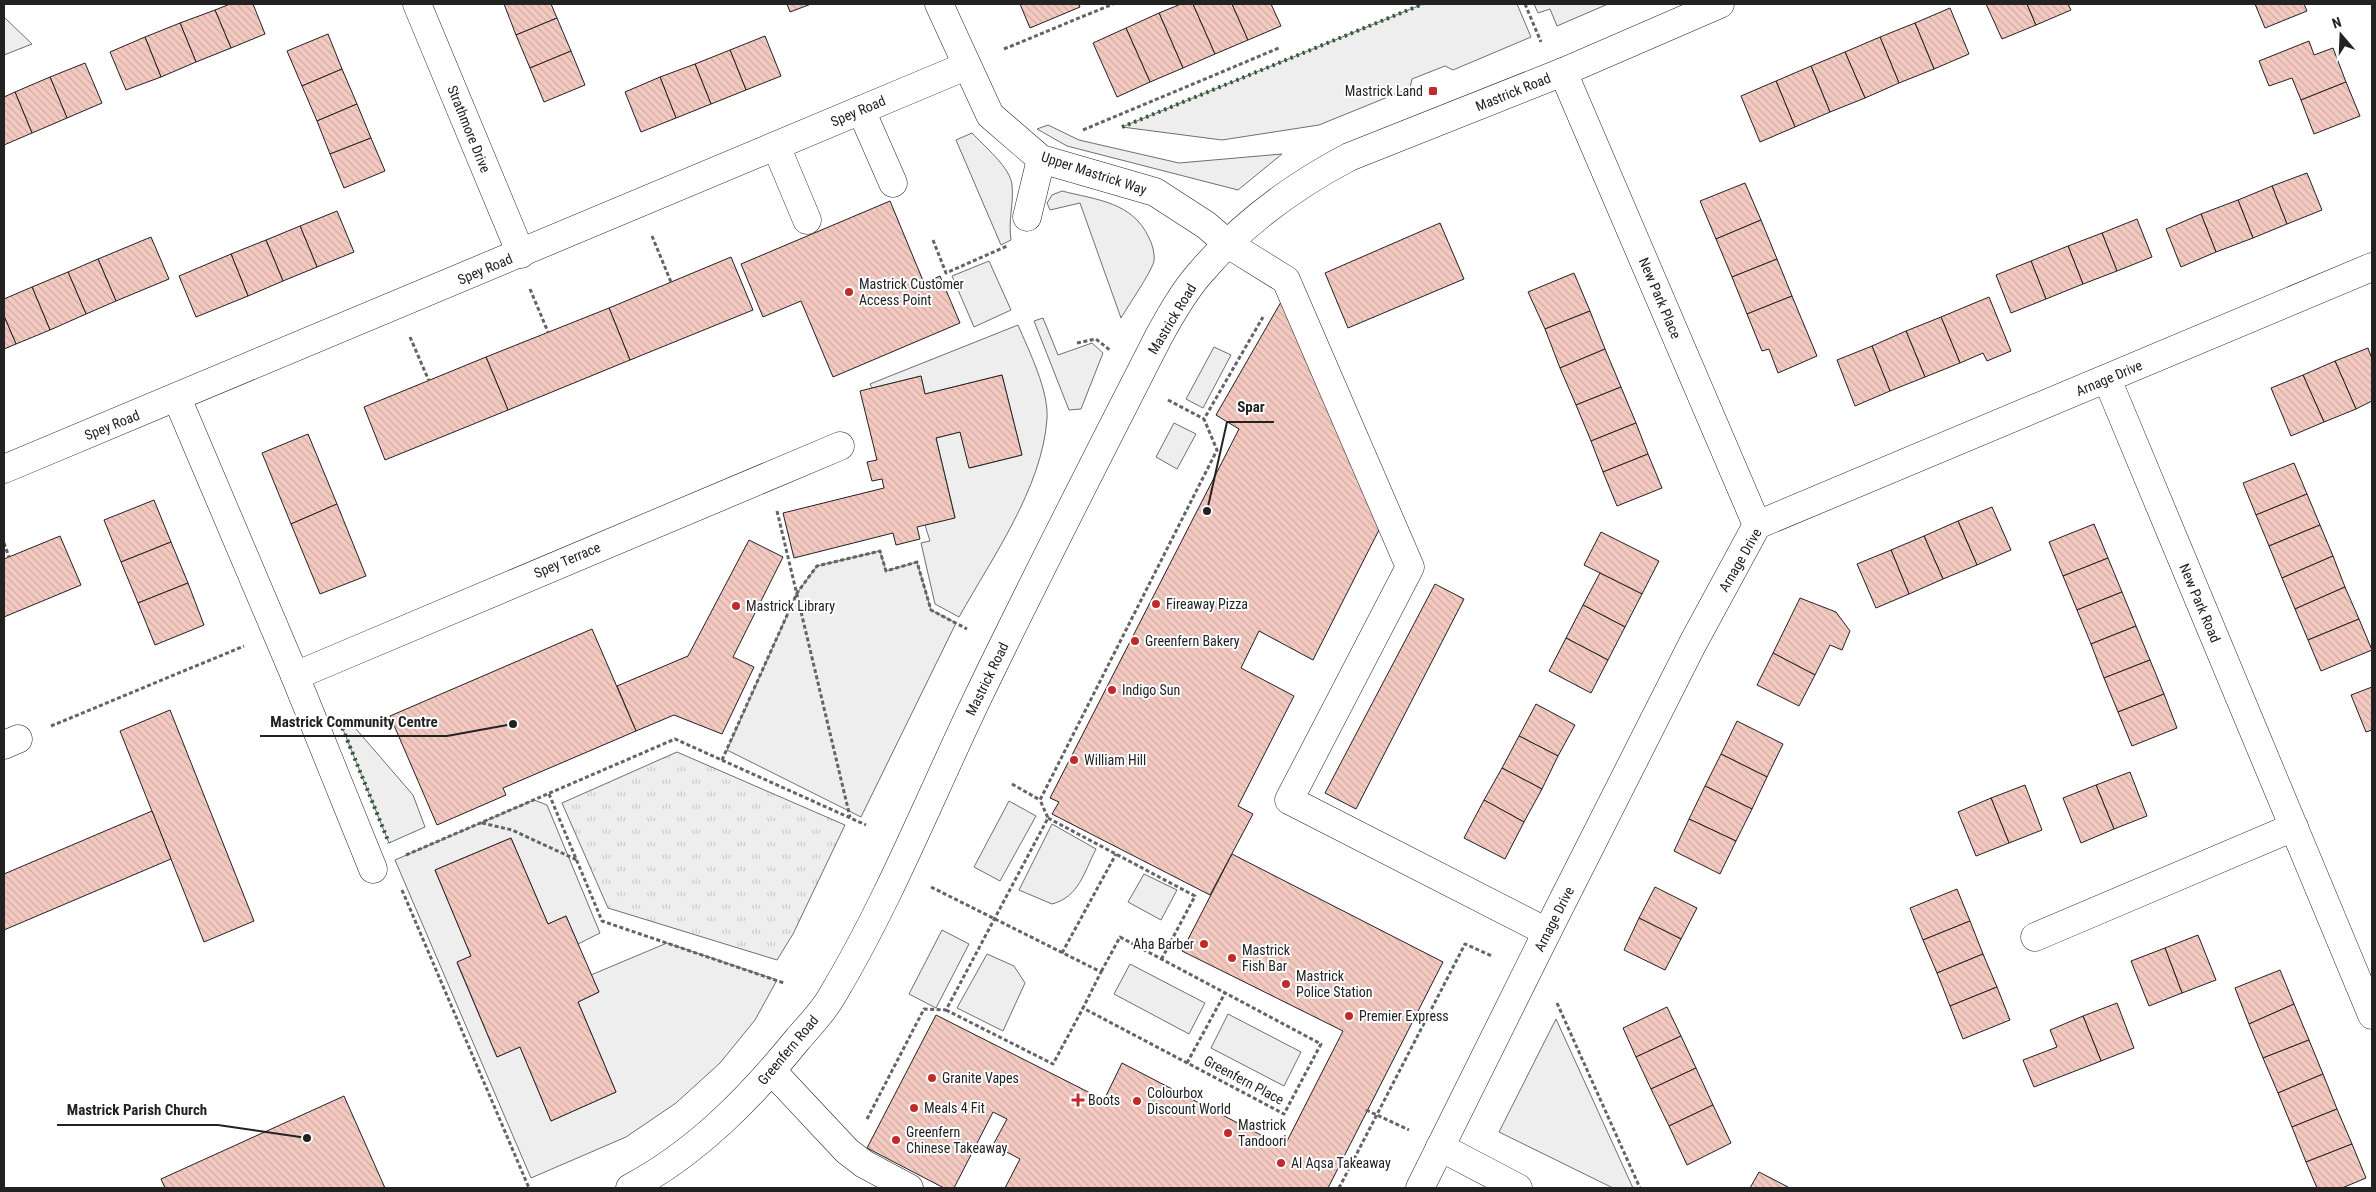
<svg xmlns="http://www.w3.org/2000/svg" width="2376" height="1192" viewBox="0 0 2376 1192" font-family="'Roboto Condensed',sans-serif">
	<style>
		.green { fill: #eee; stroke: #6f6f6f }
		.park { fill: url(#park-tufts); stroke: #6f6f6f }
		.building { fill: url(#building-back-hatch); stroke: #222 }
		.lines { fill: none; stroke-linecap: round; stroke-linejoin: round }
		.minor-casing { stroke: #222; stroke-width: 29 }
		.path { stroke: #646464; stroke-width: 3; stroke-dasharray: 4 2.5; stroke-linecap: butt }
		.minor { stroke: #fff; stroke-width: 28 }
		.hedge { stroke: #2f5e38; stroke-width: 4; stroke-dasharray: 2.5 4; stroke-linecap: butt }
		.poi-dot { fill: #c62828; stroke: #fff; stroke-width: 2 }
		.labels { text-anchor: middle; dominant-baseline: central; stroke-width: 4; stroke-linejoin: round; paint-order: stroke }
		.poi-label { font-size: 14px; fill: #222; stroke: #fff; text-anchor: start }
		.street-label { font-size: 14px; fill: #222; stroke: #fff }
		.leader { fill: none; stroke: #222; stroke-width: 2 }
		.callout-dot { fill: #222; stroke: #fff; stroke-width: 2 }
		.callout-label { font-size: 15px; text-anchor: middle; font-weight: bold; fill: #222; stroke: #fff; stroke-width: 4; stroke-linejoin: round; paint-order: stroke }
	</style>
	<defs>
		<pattern id="park-tufts" width="24" height="20" patternUnits="userSpaceOnUse" patternTransform="scale(1.25)"><rect width="24" height="20" fill="#eee"/><path d="M3 7l-1-3M5 7V3M7 7l1-3M15 17l-1-3M17 17v-4M19 17l1-3" fill="none" stroke="#ccc"/></pattern>
		<pattern id="building-back-hatch" width="6" height="6" patternUnits="userSpaceOnUse" patternTransform="scale(1.25)"><rect width="6" height="6" fill="#f3c9c0"/><path d="M-1 5l2 2M0 0l6 6M5-1l2 2" fill="none" stroke="#d0aca5"/></pattern>
	</defs>
	<rect width="100%" height="100%" fill="#fff"/>
	<!-- green -->
	<g class="green">
		<polygon points="1423,4 1517,4 1531,37 1453,70 1445,66 1412,79 1410,88 1319,125 1222,140 1122,127"/>
		<polygon points="1534,4 1608,4 1557,26 1550,9 1538,13"/>
		<polygon points="4,17 32,44 4,55"/>
		<polygon points="1048,125 1079,140 1179,163 1282,154 1238,190 1067,146 1037,129"/>
		<path d="M972,133C983,145 1011,168 1012,185C1014,204 1008,219 1011,240L1001,245L956,140Z"/>
		<path d="M1062,191C1097,200 1133,202 1149,238C1152,243 1155,254 1154,261C1152,271 1128,306 1121,318L1080,203L1050,210L1047,203L1052,195Z"/>
		<polygon points="989,261 1011,310 974,327 952,276"/>
		<polygon points="1043,318 1058,355 1092,343 1103,353 1081,409 1069,410 1034,321"/>
		<path d="M1018,325C1029,351 1049,391 1047,419C1042,488 992,558 959,617L935,604L921,543L930,541L925,525L955,517L936,438L960,432L970,468L1022,455L1002,375L925,394L921,376L872,388L870,384Z"/>
		<polygon points="1214,347 1231,355 1203,408 1186,399"/>
		<polygon points="1174,423 1196,434 1177,469 1156,457"/>
		<polygon points="880,551 886,571 917,562 931,610 956,623 861,817 727,750 797,593 817,566"/>
		<polygon points="340,722 350,722 413,795 425,827 389,843"/>
		<polygon points="534,800 547,805 600,933 578,944 566,916 548,924 511,838 435,870 471,956 457,963 497,1057 520,1047 551,1121 616,1092 578,1002 599,992 591,975 667,943 777,980 755,1020 720,1063 676,1103 626,1137 531,1178 395,860"/>
		<polygon points="1009,801 1036,816 1000,881 974,867"/>
		<path d="M1052,824L1096,849C1084,872 1079,897 1052,904L1019,890Z"/>
		<polygon points="1144,874 1177,890 1161,920 1128,902"/>
		<polygon points="942,930 969,944 936,1008 909,994"/>
		<polygon points="987,954 1014,966 1025,983 1003,1031 957,1008"/>
		<polygon points="1130,964 1205,1003 1189,1034 1114,994"/>
		<polygon points="1228,1014 1301,1052 1284,1086 1211,1048"/>
		<polygon points="1556,1019 1633,1188 1613,1188 1499,1132"/>
	</g>
	<!-- park -->
	<polygon class="park" points="677,752 845,825 793,934 777,960 608,908 562,803"/>
	<!-- building -->
	<g class="building">
		<polygon points="230,4 253,4 265,34 231,48 215,10"/>
		<polygon points="504,4 551,4 557,18 516,35"/>
		<polygon points="787,4 811,4 790,12"/>
		<polygon points="1020,4 1079,4 1080,7 1030,28"/>
		<polygon points="1181,4 1193,4 1215,54 1183,68 1159,13"/>
		<polygon points="1193,4 1232,4 1248,40 1215,54"/>
		<polygon points="1232,4 1271,4 1281,26 1248,40"/>
		<polygon points="1986,4 2027,4 2036,25 2002,39"/>
		<polygon points="2027,4 2068,4 2071,10 2036,25"/>
		<polygon points="2255,4 2304,4 2307,11 2265,28"/>
		<polygon points="1950,8 1969,54 1934,69 1915,23"/>
		<polygon points="215,10 231,48 196,62 180,23"/>
		<polygon points="1159,13 1183,68 1150,82 1126,28"/>
		<polygon points="557,18 571,51 530,68 516,35"/>
		<polygon points="180,23 196,62 161,77 145,37"/>
		<polygon points="1915,23 1934,69 1899,83 1880,37"/>
		<polygon points="1126,28 1150,82 1117,97 1093,43"/>
		<polygon points="328,34 342,69 302,86 287,51"/>
		<polygon points="765,36 781,76 746,90 730,50"/>
		<polygon points="145,37 161,77 126,90 110,52"/>
		<polygon points="1880,37 1899,83 1865,98 1845,52"/>
		<polygon points="2309,41 2314,55 2333,48 2346,82 2301,100 2292,78 2269,86 2259,61"/>
		<polygon points="730,50 746,90 711,104 695,64"/>
		<polygon points="571,51 585,85 544,102 530,68"/>
		<polygon points="1845,52 1865,98 1830,112 1811,66"/>
		<polygon points="85,63 102,103 67,118 50,77"/>
		<polygon points="695,64 711,104 676,118 660,77"/>
		<polygon points="1811,66 1830,112 1795,127 1776,81"/>
		<polygon points="342,69 357,104 317,121 302,86"/>
		<polygon points="50,77 67,118 32,133 15,92"/>
		<polygon points="660,77 676,118 641,132 625,92"/>
		<polygon points="1776,81 1795,127 1760,142 1741,96"/>
		<polygon points="2346,82 2360,116 2314,134 2301,100"/>
		<polygon points="15,92 32,133 4,145 4,97"/>
		<polygon points="357,104 371,138 330,154 317,121"/>
		<polygon points="371,138 385,171 344,188 330,154"/>
		<polygon points="2307,173 2322,210 2287,224 2272,186"/>
		<polygon points="1745,183 1761,220 1716,239 1700,201"/>
		<polygon points="2272,186 2287,224 2253,238 2238,200"/>
		<polygon points="2238,200 2253,238 2216,252 2201,214"/>
		<polygon points="890,201 924,283 940,276 960,323 833,377 801,301 763,317 741,264"/>
		<polygon points="337,211 354,252 317,267 300,226"/>
		<polygon points="2201,214 2216,252 2181,267 2166,229"/>
		<polygon points="2137,219 2152,257 2117,271 2102,233"/>
		<polygon points="1761,220 1777,259 1732,277 1716,239"/>
		<polygon points="1440,223 1464,279 1348,328 1325,273"/>
		<polygon points="300,226 317,267 283,281 266,240"/>
		<polygon points="2102,233 2117,271 2083,284 2068,246"/>
		<polygon points="151,237 169,279 116,301 98,259"/>
		<polygon points="266,240 283,281 248,296 231,254"/>
		<polygon points="2068,246 2083,284 2046,299 2031,261"/>
		<polygon points="231,254 248,296 196,317 179,276"/>
		<polygon points="731,257 753,310 630,360 609,308"/>
		<polygon points="98,259 116,301 86,314 68,272"/>
		<polygon points="1777,259 1792,296 1747,314 1732,277"/>
		<polygon points="2031,261 2046,299 2011,313 1996,275"/>
		<polygon points="68,272 86,314 50,330 32,287"/>
		<polygon points="1574,273 1590,311 1545,329 1528,292"/>
		<polygon points="32,287 50,330 16,344 4,316 4,299"/>
		<polygon points="1792,296 1817,356 1778,373 1769,349 1762,351 1747,314"/>
		<polygon points="1989,297 2011,351 1987,361 1983,353 1960,363 1941,317"/>
		<polygon points="1281,302 1380,528 1313,660 1259,631 1241,668 1294,696 1238,806 1253,814 1210,895 1052,814 1059,802 1050,798 1239,429 1216,415"/>
		<polygon points="609,308 630,360 508,410 486,357"/>
		<polygon points="1590,311 1605,349 1560,368 1545,329"/>
		<polygon points="4,316 16,344 4,349"/>
		<polygon points="1941,317 1960,363 1925,377 1906,331"/>
		<polygon points="1906,331 1925,377 1890,391 1872,346"/>
		<polygon points="1872,346 1890,391 1855,406 1837,360"/>
		<polygon points="2368,348 2372,359 2372,401 2356,409 2335,361"/>
		<polygon points="1605,349 1621,387 1576,405 1560,368"/>
		<polygon points="486,357 508,410 385,460 364,407"/>
		<polygon points="2335,361 2356,409 2324,422 2303,375"/>
		<polygon points="1002,375 1022,455 969,468 960,432 936,438 955,518 917,527 920,539 896,545 893,533 794,558 783,513 884,488 882,479 872,481 867,462 877,460 860,391 921,376 925,394"/>
		<polygon points="2303,375 2324,422 2291,436 2271,388"/>
		<polygon points="1621,387 1636,423 1591,441 1576,405"/>
		<polygon points="1636,423 1648,454 1603,472 1591,441"/>
		<polygon points="308,434 337,504 291,524 262,453"/>
		<polygon points="1648,454 1662,488 1617,506 1603,472"/>
		<polygon points="2294,463 2307,494 2256,515 2243,483"/>
		<polygon points="2307,494 2320,525 2269,546 2256,515"/>
		<polygon points="154,500 171,542 121,562 104,520"/>
		<polygon points="337,504 366,576 320,594 291,524"/>
		<polygon points="1992,507 2011,550 1977,565 1958,521"/>
		<polygon points="1958,521 1977,565 1943,579 1924,536"/>
		<polygon points="2094,524 2108,558 2063,576 2049,542"/>
		<polygon points="2320,525 2333,556 2282,578 2269,546"/>
		<polygon points="1601,532 1659,561 1642,594 1584,565"/>
		<polygon points="60,536 81,585 4,617 4,559"/>
		<polygon points="1924,536 1943,579 1909,594 1891,550"/>
		<polygon points="749,540 783,557 733,657 754,667 722,734 674,715 636,731 617,686 688,656"/>
		<polygon points="171,542 188,583 138,603 121,562"/>
		<polygon points="1891,550 1909,594 1876,608 1857,564"/>
		<polygon points="2333,556 2345,587 2295,609 2282,578"/>
		<polygon points="2108,558 2122,592 2077,610 2063,576"/>
		<polygon points="1600,573 1642,594 1625,627 1583,605"/>
		<polygon points="188,583 204,625 155,645 138,603"/>
		<polygon points="1435,584 1464,599 1356,809 1325,793"/>
		<polygon points="2345,587 2359,619 2308,640 2295,609"/>
		<polygon points="2122,592 2136,626 2091,644 2077,610"/>
		<polygon points="1800,598 1836,612 1850,631 1842,650 1830,645 1815,675 1773,653"/>
		<polygon points="1583,605 1625,627 1608,660 1566,638"/>
		<polygon points="2359,619 2372,650 2321,671 2308,640"/>
		<polygon points="2136,626 2150,660 2104,678 2091,644"/>
		<polygon points="592,629 636,731 503,788 506,795 437,825 390,716"/>
		<polygon points="1566,638 1608,660 1591,693 1549,671"/>
		<polygon points="1773,653 1815,675 1799,706 1757,685"/>
		<polygon points="2150,660 2164,694 2118,712 2104,678"/>
		<polygon points="2372,687 2372,730 2366,732 2351,695"/>
		<polygon points="2164,694 2177,728 2132,746 2118,712"/>
		<polygon points="1536,704 1575,725 1558,756 1519,736"/>
		<polygon points="170,710 254,921 204,942 120,731"/>
		<polygon points="1737,721 1783,744 1767,777 1721,754"/>
		<polygon points="1519,736 1558,756 1542,789 1502,768"/>
		<polygon points="1721,754 1767,777 1752,809 1705,786"/>
		<polygon points="1502,768 1542,789 1524,822 1484,800"/>
		<polygon points="2130,772 2147,816 2114,829 2096,785"/>
		<polygon points="2025,785 2042,830 2009,843 1991,798"/>
		<polygon points="2096,785 2114,829 2081,843 2063,798"/>
		<polygon points="1705,786 1752,809 1736,841 1689,819"/>
		<polygon points="1991,798 2009,843 1976,856 1958,812"/>
		<polygon points="1484,800 1524,822 1505,859 1464,838"/>
		<polygon points="152,811 171,859 4,930 4,874"/>
		<polygon points="1689,819 1736,841 1720,874 1674,851"/>
		<polygon points="511,838 548,924 566,916 599,992 578,1002 616,1092 551,1121 520,1047 497,1057 457,962 471,956 435,870"/>
		<polygon points="1232,854 1443,962 1328,1188 1005,1188 1020,1159 993,1145 1007,1119 993,1112 954,1188 944,1188 867,1148 936,1015 1104,1100 1122,1063 1284,1147 1343,1031 1182,951"/>
		<polygon points="1655,887 1697,908 1681,939 1639,918"/>
		<polygon points="1957,889 1970,921 1923,940 1910,908"/>
		<polygon points="1639,918 1681,939 1665,970 1624,950"/>
		<polygon points="1970,921 1983,954 1937,973 1923,940"/>
		<polygon points="2198,935 2216,980 2182,993 2165,948"/>
		<polygon points="2165,948 2182,993 2149,1006 2131,961"/>
		<polygon points="1983,954 1997,987 1950,1006 1937,973"/>
		<polygon points="2280,970 2294,1004 2249,1024 2235,988"/>
		<polygon points="1997,987 2010,1020 1963,1039 1950,1006"/>
		<polygon points="2117,1003 2134,1048 2101,1061 2083,1016"/>
		<polygon points="2294,1004 2309,1040 2263,1058 2249,1024"/>
		<polygon points="1667,1007 1681,1036 1636,1057 1623,1028"/>
		<polygon points="2083,1016 2101,1061 2034,1087 2023,1060 2057,1047 2050,1030"/>
		<polygon points="1681,1036 1696,1068 1651,1089 1636,1057"/>
		<polygon points="2309,1040 2323,1074 2278,1093 2263,1058"/>
		<polygon points="1696,1068 1713,1105 1669,1126 1651,1089"/>
		<polygon points="2323,1074 2337,1109 2292,1127 2278,1093"/>
		<polygon points="344,1096 385,1188 165,1188 161,1179"/>
		<polygon points="1713,1105 1731,1143 1687,1165 1669,1126"/>
		<polygon points="2337,1109 2352,1144 2306,1162 2292,1127"/>
		<polygon points="2352,1144 2366,1178 2342,1188 2317,1188 2306,1162"/>
		<polygon points="1759,1172 1788,1187 1787,1188 1750,1188"/>
	</g>
	<g class="lines">
		<!-- minor casing -->
		<g class="minor-casing">
			<g id="minor">
				<polyline points="417,4 521,254"/>
				<polyline points="939,4 990,115 1041,159 1155,192 1206,225 1228,244 1286,280 1410,567 1289,800 1547,932"/>
				<polyline points="1563,72 1757,525"/>
				<polyline points="861,110 893,183"/>
				<polyline points="776,146 807,220"/>
				<polyline points="1027,217 1041,159"/>
				<polyline points="2107,379 2372,1015"/>
				<polyline points="177,398 295,676 373,869"/>
				<polyline points="4,469 966,66"/>
				<polyline points="295,676 840,446"/>
				<polyline points="4,745 18,739"/>
				<polyline points="2035,937 2294,827"/>
				<polyline points="772,1071 847,1151 864,1164 909,1188"/>
				<polyline points="1440,1147 1518,1188"/>
				<path d="M630,1188C696,1153 750,1098 797,1040C809,1026 823,1012 832,996C889,901 930,797 978,697C1036,576 1098,456 1159,336C1171,314 1184,291 1201,272C1241,225 1294,186 1349,157L1563,72L1720,4"/>
				<polyline points="1420,1188 1547,932 1693,643 1757,525 2372,267"/>
			</g>
		</g>
		<!-- path -->
		<g class="path">
			<polyline points="1525,4 1541,42"/>
			<polyline points="1004,49 1113,4"/>
			<polyline points="1083,130 1279,48"/>
			<polyline points="652,236 671,282"/>
			<polyline points="933,240 946,273 1007,246"/>
			<polyline points="530,289 548,332"/>
			<polyline points="410,337 429,381"/>
			<polyline points="1077,343 1096,339 1111,351"/>
			<polyline points="1168,400 1204,419"/>
			<polyline points="777,511 850,817"/>
			<polyline points="4,543 9,557"/>
			<polyline points="51,726 244,646"/>
			<polyline points="722,760 797,593 817,566 880,551 886,571 917,562 931,610 967,629"/>
			<polyline points="1012,784 1040,800"/>
			<polyline points="549,794 602,921 784,983"/>
			<polyline points="1048,818 1195,896 1161,960"/>
			<polyline points="482,823 512,830 577,860"/>
			<polyline points="406,855 675,739 866,825"/>
			<polyline points="931,887 1101,972 1083,1008 1284,1114 1321,1044 1120,937 1101,972"/>
			<polyline points="402,890 529,1188"/>
			<polyline points="1062,953 1116,854"/>
			<polyline points="1557,1003 1640,1188"/>
			<polyline points="946,1010 1053,1064 1083,1008"/>
			<polyline points="1187,1063 1225,993"/>
			<polyline points="1366,1110 1409,1130"/>
			<polyline points="867,1119 924,1009 946,1010 1048,818 1040,800 1217,450 1204,419 1263,317"/>
			<polyline points="1339,1188 1465,944 1492,956"/>
		</g>
		<!-- minor -->
		<use href="#minor" class="minor"/>
		<!-- hedge -->
		<g class="hedge">
			<polyline points="1122,127 1423,4"/>
			<polyline points="340,722 389,843"/>
		</g>
	</g>
	<!-- markers -->
	<g class="poi-dot">
		<rect x="1428" y="86" width="10" height="10" rx="2.5"/>
		<circle cx="849" cy="292" r="5"/>
		<circle cx="1156" cy="604" r="5"/>
		<circle cx="736" cy="606" r="5"/>
		<circle cx="1135" cy="641" r="5"/>
		<circle cx="1112" cy="690" r="5"/>
		<circle cx="1074" cy="760" r="5"/>
		<circle cx="1204" cy="944" r="5"/>
		<circle cx="1232" cy="958" r="5"/>
		<circle cx="1286" cy="984" r="5"/>
		<circle cx="1349" cy="1016" r="5"/>
		<circle cx="932" cy="1078" r="5"/>
		<path d="M1075.5 1092.5h5v5h5v5h-5v5h-5v-5h-5v-5h5z"/>
		<circle cx="1137" cy="1101" r="5"/>
		<circle cx="914" cy="1108" r="5"/>
		<circle cx="1228" cy="1133" r="5"/>
		<circle cx="896" cy="1140" r="5"/>
		<circle cx="1281" cy="1163" r="5"/>
	</g>
	<g class="labels">
		<!-- poi labels -->
		<g class="poi-label">
			<text x="1423" y="91" text-anchor="end">Mastrick Land</text>
			<text x="859" y="284">Mastrick Customer<tspan x="859" dy="16">Access Point</tspan></text>
			<text x="1166" y="604">Fireaway Pizza</text>
			<text x="746" y="606">Mastrick Library</text>
			<text x="1145" y="641">Greenfern Bakery</text>
			<text x="1122" y="690">Indigo Sun</text>
			<text x="1084" y="760">William Hill</text>
			<text x="1194" y="944" text-anchor="end">Aha Barber</text>
			<text x="1242" y="950">Mastrick<tspan x="1242" dy="16">Fish Bar</tspan></text>
			<text x="1296" y="976">Mastrick<tspan x="1296" dy="16">Police Station</tspan></text>
			<text x="1359" y="1016">Premier Express</text>
			<text x="942" y="1078">Granite Vapes</text>
			<text x="1147" y="1093">Colourbox<tspan x="1147" dy="16">Discount World</tspan></text>
			<text x="1088" y="1100">Boots</text>
			<text x="924" y="1108">Meals 4 Fit</text>
			<text x="1238" y="1125">Mastrick<tspan x="1238" dy="16">Tandoori</tspan></text>
			<text x="906" y="1132">Greenfern<tspan x="906" dy="16">Chinese Takeaway</tspan></text>
			<text x="1291" y="1163">Al Aqsa Takeaway</text>
		</g>
		<!-- street labels -->
		<g class="street-label">
			<text transform="translate(1513 92) rotate(-22)">Mastrick Road</text>
			<text transform="translate(858 111) rotate(-23)">Spey Road</text>
			<text transform="translate(469 129) rotate(68)">Strathmore Drive</text>
			<text transform="translate(1094 173) rotate(18)">Upper Mastrick Way</text>
			<text transform="translate(485 269) rotate(-23)">Spey Road</text>
			<text transform="translate(1660 298) rotate(67)">New Park Place</text>
			<text transform="translate(1172 319) rotate(-59)">Mastrick Road</text>
			<text transform="translate(2109 378) rotate(-23)">Arnage Drive</text>
			<text transform="translate(112 425) rotate(-22)">Spey Road</text>
			<text transform="translate(567 560) rotate(-23)">Spey Terrace</text>
			<text transform="translate(1740 560) rotate(-60)">Arnage Drive</text>
			<text transform="translate(2200 603) rotate(67)">New Park Road</text>
			<text transform="translate(987 679) rotate(-64)">Mastrick Road</text>
			<text transform="translate(1554 919) rotate(-63)">Arnage Drive</text>
			<text transform="translate(788 1050) rotate(-50)">Greenfern Road</text>
			<text transform="translate(1244 1080) rotate(28)">Greenfern Place</text>
		</g>
	</g>
	<!-- callouts -->
	<path class="leader" d="M1207 511L1227 422H1274M513 724L447 736H260M307 1138L218 1125H57"/>
	<g class="callout-dot">
		<circle cx="1207" cy="511" r="5"/>
		<circle cx="513" cy="724" r="5"/>
		<circle cx="307" cy="1138" r="5"/>
	</g>
	<g class="callout-label">
		<text x="1251" y="412">Spar</text>
		<text x="354" y="727">Mastrick Community Centre</text>
		<text x="137" y="1115">Mastrick Parish Church</text>
	</g>
	<!-- border -->
	<rect width="2376" height="1192" fill="none" stroke="#222222" stroke-width="10"/>
	<!-- north arrow -->
	<g transform="translate(2341 35) rotate(341)" stroke="#ffffff" stroke-width="4" paint-order="stroke">
	<path d="M0-4L9 19L0 12L-9 19Z" fill="#222222"/>
	<text y="-8" font-size="14" font-weight="bold" text-anchor="middle" fill="#222222">N</text>
	</g>
</svg>
